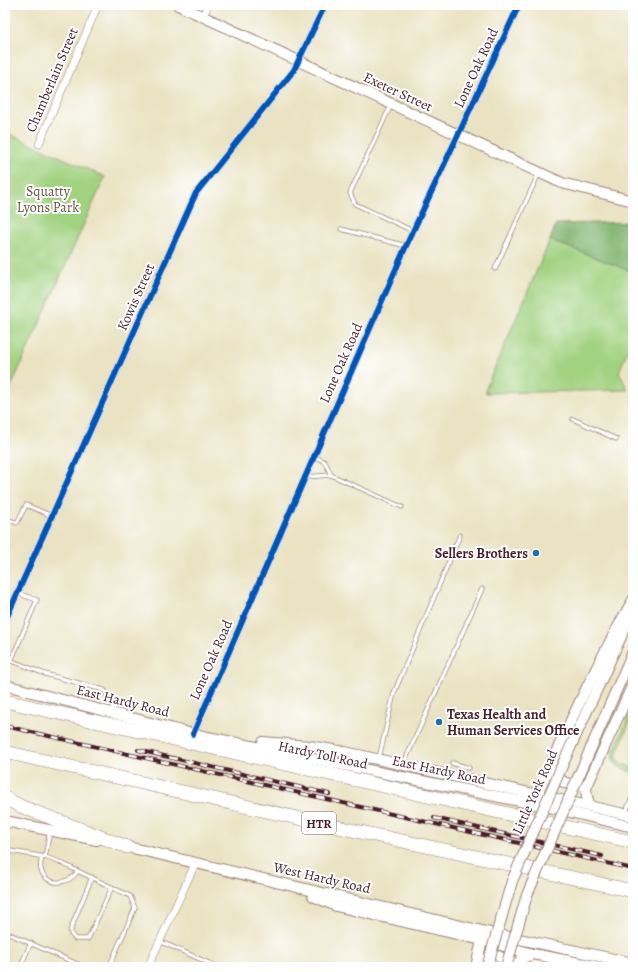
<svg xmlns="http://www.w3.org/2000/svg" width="638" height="972" viewBox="0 0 638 972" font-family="Alegreya,serif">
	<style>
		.green { fill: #a1d280; stroke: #767856 }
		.forest { fill: #80b46e; stroke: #656a4c }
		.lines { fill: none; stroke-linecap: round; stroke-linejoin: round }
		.lane-casing { stroke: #9a8177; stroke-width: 5 }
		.street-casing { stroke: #9a8177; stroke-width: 8 }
		.secondary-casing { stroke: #9a8177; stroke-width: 12 }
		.highway-casing { stroke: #9a8177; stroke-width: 14 }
		.lane { stroke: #fff; stroke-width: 3.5 }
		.street { stroke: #fff; stroke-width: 7 }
		.secondary { stroke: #fff; stroke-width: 10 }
		.highway { stroke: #fff; stroke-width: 13 }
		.rail-casing { stroke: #4a1f2b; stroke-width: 4 }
		.rail { stroke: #fff; stroke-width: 2.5; stroke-dasharray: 8; stroke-linecap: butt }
		.secondary-bridge-casing { stroke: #9a8177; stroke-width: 12; stroke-linecap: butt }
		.secondary-bridge { stroke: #fff; stroke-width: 10 }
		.cycleway-casing { stroke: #fff; stroke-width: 8 }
		.cycleway { stroke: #0057b8; stroke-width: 6 }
		.poi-dot { fill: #1f6fb2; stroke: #fff; stroke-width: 1.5 }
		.labels { text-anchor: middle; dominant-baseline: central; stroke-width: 4; stroke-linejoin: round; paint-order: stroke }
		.shield { fill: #fff; stroke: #80626b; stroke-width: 1 }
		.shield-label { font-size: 13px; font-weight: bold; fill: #4a1f2b }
		.street-label { font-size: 14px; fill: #4a1f2b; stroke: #fff }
		.park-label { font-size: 14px; fill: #645544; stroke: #fff }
		.poi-label { font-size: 14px; font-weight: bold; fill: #4a1f2b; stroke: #fff; text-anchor: end }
	</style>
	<rect width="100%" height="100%" fill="#fff"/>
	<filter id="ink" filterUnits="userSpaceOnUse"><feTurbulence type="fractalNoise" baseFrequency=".025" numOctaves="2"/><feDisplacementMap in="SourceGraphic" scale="8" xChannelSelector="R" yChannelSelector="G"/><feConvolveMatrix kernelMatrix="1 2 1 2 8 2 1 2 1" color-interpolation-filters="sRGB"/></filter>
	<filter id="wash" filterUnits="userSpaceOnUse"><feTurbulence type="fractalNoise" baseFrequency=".012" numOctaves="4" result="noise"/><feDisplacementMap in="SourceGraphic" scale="16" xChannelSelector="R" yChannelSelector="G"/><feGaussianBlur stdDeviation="0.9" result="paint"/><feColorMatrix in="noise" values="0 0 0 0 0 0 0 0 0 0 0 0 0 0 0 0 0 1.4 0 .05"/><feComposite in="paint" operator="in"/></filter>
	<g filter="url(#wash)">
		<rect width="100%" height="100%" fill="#eae3c3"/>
		<!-- green -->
		<g class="green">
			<polygon points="5,132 105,177 5,400"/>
			<polygon points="550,240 633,272 633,337 619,372 628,390 486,393 486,388"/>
			<path d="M633,706V715L616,755L619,762L633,768V772C623,769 614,767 612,755Z"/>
		</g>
		<!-- forest -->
		<polygon class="forest" points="633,222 633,272 550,240 556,224"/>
	</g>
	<g filter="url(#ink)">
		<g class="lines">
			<!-- lane casing -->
			<g class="lane-casing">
				<g id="lane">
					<polyline points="391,105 350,193 355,204 413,231"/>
					<polyline points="341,229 406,246"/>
					<polyline points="495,269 539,173"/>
					<polyline points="573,419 616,439"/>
					<polyline points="314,456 325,462 331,475"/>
					<polyline points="305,477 331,475 402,507"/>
					<polyline points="5,518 17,523 26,505 52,516"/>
					<polyline points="5,658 45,674 104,690 112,702 114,712"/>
					<polyline points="11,661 37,600 17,593"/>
					<polyline points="379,758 394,693 460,535"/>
					<polyline points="404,763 482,589"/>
					<polyline points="452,763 469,768"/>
					<polyline points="625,814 633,795"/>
					<polyline points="5,850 45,857 59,862 130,896 135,908 109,967"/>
					<path d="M42,857C41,861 40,866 41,870C47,887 69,885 78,871"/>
					<polyline points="45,857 50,831"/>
					<polyline points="92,877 71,928 71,934 75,939 88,939 112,887"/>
					<polyline points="5,932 84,967"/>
					<polyline points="159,941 218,967"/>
					<polyline points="20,967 31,943"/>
				</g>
			</g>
			<!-- street casing -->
			<g class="street-casing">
				<g id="street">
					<polyline points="203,16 208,5"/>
					<polyline points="39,144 98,5"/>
					<polyline points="5,621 196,193 294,70 325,5"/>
					<polyline points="193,734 406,246 519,5"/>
					<polyline points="148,967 195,864"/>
				</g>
			</g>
			<!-- secondary casing -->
			<g class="secondary-casing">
				<g id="secondary">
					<polyline points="178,5 562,183 633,201"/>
					<polyline points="5,685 193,734 544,806 633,827"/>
					<polyline points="263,742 309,746 345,752 633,816"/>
					<polyline points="565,759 630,617"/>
					<polyline points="584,764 633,652"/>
					<polyline points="551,772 565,783 579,785 582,783"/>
					<path d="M537,794C567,728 597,663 633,600"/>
					<polyline points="590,806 587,797 586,788 633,684"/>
					<polyline points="5,821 97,840"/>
					<polyline points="120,845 495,934 633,963"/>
					<polyline points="313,896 336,906 482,940 533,954 600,967"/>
					<polyline points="476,967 482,940"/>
					<polyline points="479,967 485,959 498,956 512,963 514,967"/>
					<polyline points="518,967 522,958 533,954"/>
				</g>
			</g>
			<!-- highway casing -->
			<g class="highway-casing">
				<g id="highway">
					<polyline points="5,701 633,842"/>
					<polyline points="5,752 333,826 633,891"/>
					<polyline points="5,798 20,806 127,847"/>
				</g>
			</g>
			<!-- lane -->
			<use href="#lane" class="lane"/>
			<!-- street -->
			<use href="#street" class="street"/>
			<!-- secondary -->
			<use href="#secondary" class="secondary"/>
			<!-- highway -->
			<use href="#highway" class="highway"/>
			<!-- rail casing -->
			<g class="rail-casing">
				<g id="rail">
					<polyline points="5,726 633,869"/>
					<polyline points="138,750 329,794"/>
					<polyline points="434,818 602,856"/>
				</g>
			</g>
			<!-- rail -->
			<use href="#rail" class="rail"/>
			<!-- secondary-bridge casing -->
			<g class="secondary-bridge-casing">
				<g id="secondary-bridge">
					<polyline points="487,967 512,881 565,759"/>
					<polyline points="506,967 527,895 584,764"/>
				</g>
			</g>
			<!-- secondary-bridge -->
			<use href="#secondary-bridge" class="secondary-bridge"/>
			<!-- cycleway casing -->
			<g class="cycleway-casing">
				<g id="cycleway">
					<polyline points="5,621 196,193 294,70 325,5"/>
					<polyline points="193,734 406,246 519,5"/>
				</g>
			</g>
			<!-- cycleway -->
			<use href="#cycleway" class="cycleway"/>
		</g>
	</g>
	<!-- markers -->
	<g class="poi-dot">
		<circle cx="536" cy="553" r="4"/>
		<circle cx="439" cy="722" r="4"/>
	</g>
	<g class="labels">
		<!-- shield labels -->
		<rect class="shield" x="302" y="812" width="34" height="22" rx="3"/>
		<g class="shield-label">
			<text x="319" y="823">HTR</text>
		</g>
		<!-- street labels -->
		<g class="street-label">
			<text transform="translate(476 68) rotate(-65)">Lone Oak Road</text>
			<text transform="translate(52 80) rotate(-67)">Chamberlain Street</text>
			<text transform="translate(398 92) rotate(25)">Exeter Street</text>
			<text transform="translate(136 297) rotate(-66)">Kowis Street</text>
			<text transform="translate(341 363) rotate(-66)">Lone Oak Road</text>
			<text transform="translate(211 660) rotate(-66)">Lone Oak Road</text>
			<text transform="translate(123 701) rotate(14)">East Hardy Road</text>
			<text transform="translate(323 755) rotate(12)">Hardy Toll Road</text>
			<text transform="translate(439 770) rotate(12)">East Hardy Road</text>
			<text transform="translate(535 792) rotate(-66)">Little York Road</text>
			<text transform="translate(322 878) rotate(13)">West Hardy Road</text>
		</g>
		<!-- park labels -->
		<g class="park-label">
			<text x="48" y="191">Squatty<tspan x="48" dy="16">Lyons Park</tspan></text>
		</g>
		<!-- poi labels -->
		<g class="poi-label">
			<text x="528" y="553">Sellers Brothers</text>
			<text x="447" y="714" text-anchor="start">Texas Health and<tspan x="447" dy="16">Human Services Office</tspan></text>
		</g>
	</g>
	<!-- margin -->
	<rect width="638" height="972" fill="none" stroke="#fff" stroke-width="20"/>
</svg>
